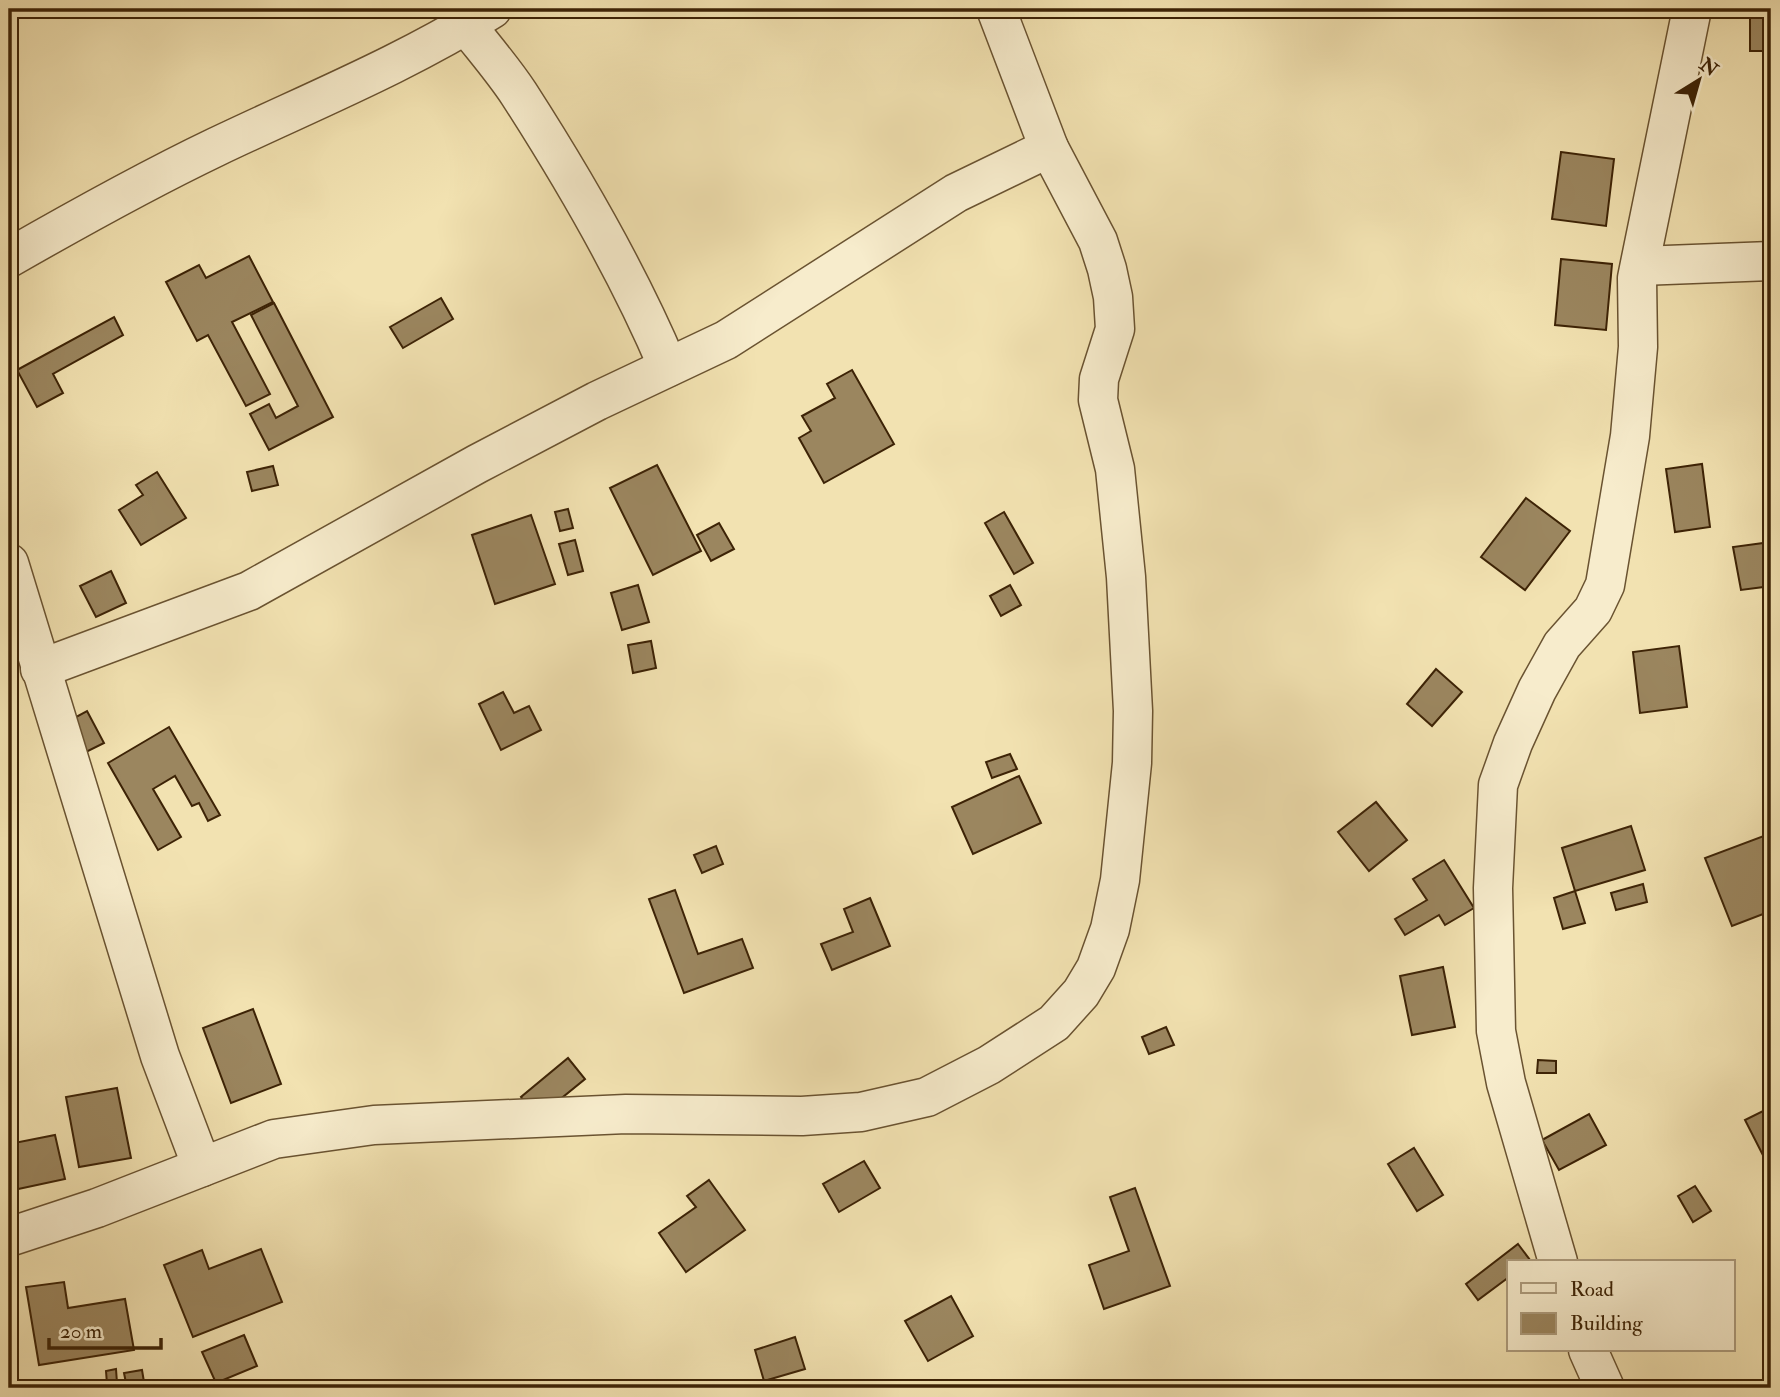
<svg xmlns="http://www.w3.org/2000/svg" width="1780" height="1397" viewBox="0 0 1780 1397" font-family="'IM FELL Double Pica',serif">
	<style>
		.building { fill: #9b865f; stroke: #3d2306; stroke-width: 2 }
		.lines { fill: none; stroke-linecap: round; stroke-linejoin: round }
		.minor-casing { stroke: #6a5331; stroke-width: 41 }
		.minor { stroke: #f7eccc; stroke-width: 38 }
	</style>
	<rect width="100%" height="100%" fill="#f2e2b1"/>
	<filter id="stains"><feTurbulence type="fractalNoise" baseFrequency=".00286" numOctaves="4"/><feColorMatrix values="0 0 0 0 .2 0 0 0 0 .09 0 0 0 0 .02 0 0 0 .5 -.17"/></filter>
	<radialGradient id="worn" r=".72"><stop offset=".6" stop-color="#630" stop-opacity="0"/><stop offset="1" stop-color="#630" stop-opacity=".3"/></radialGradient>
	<!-- building -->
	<g class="building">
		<rect x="1750" y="9" width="21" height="42"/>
		<polygon points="1561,152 1614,159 1606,226 1552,219"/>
		<polygon points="249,256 273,302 232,322 270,394 246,406 208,335 197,341 166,282 199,265 206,278"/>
		<polygon points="1561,259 1612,264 1606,330 1555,325"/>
		<polygon points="441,298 453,319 403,348 390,327"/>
		<polygon points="274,303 333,417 269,450 250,414 269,404 276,418 298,406 251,315"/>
		<polygon points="114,317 123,335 53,374 63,393 37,407 17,370"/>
		<polygon points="852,370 894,444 824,483 799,438 811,431 802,416 835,398 827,384"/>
		<polygon points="1702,464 1710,527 1675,532 1666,469"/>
		<polygon points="657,465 701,551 653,575 610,488"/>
		<polygon points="273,466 278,485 252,491 247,472"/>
		<polygon points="157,472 186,518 141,545 119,510 143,495 136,485"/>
		<polygon points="1526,498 1570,531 1525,590 1481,557"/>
		<polygon points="568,509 573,528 560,531 555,512"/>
		<polygon points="1004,512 1033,563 1014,574 985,523"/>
		<polygon points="531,515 555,584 495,604 472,535"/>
		<polygon points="719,523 734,549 711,561 697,535"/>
		<polygon points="575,540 583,571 568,575 559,544"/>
		<polygon points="1771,542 1771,586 1741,590 1733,547"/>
		<polygon points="111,571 126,603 96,617 80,586"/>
		<polygon points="638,585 649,622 622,630 611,593"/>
		<polygon points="1010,585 1021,605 1001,616 990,596"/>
		<polygon points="651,641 656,668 633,673 628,645"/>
		<polygon points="1679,646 1687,707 1640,713 1633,652"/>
		<polygon points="1436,669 1462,692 1432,726 1407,704"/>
		<polygon points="503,692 514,713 529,706 541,730 501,750 479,704"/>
		<polygon points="87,711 104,743 82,754 65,723"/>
		<polygon points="169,727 220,815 208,821 199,803 192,806 175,776 153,789 181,837 158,850 108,763"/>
		<polygon points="1010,754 1017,769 992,778 986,762"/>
		<polygon points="1019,776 1041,823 973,854 952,807"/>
		<polygon points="1376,802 1407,840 1369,871 1338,832"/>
		<polygon points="1631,826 1645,870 1575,891 1562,848"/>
		<polygon points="1769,834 1771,841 1771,911 1732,926 1705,858"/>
		<polygon points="716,846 723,864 702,873 694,855"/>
		<polygon points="1444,860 1474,908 1445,925 1439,915 1405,935 1395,919 1427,900 1413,879"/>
		<polygon points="1643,884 1647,902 1616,910 1611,893"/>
		<polygon points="675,890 698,954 742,939 753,968 684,993 649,899"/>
		<polygon points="1575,891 1585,923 1563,929 1554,898"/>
		<polygon points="870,898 890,946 832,970 821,944 853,932 844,909"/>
		<polygon points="1443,967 1455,1027 1412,1035 1400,976"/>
		<polygon points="253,1009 281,1084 231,1103 203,1028"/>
		<polygon points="1166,1027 1174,1045 1149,1054 1142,1037"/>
		<polygon points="568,1058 585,1079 537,1118 521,1097"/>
		<polygon points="1538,1060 1556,1061 1556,1073 1537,1073"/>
		<polygon points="117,1088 131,1158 79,1167 66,1097"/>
		<polygon points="1771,1107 1771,1171 1745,1120"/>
		<polygon points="1589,1114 1606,1145 1559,1170 1542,1140"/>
		<polygon points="55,1135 65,1179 9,1191 9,1144"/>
		<polygon points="1414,1148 1443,1195 1417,1211 1388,1164"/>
		<polygon points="864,1161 880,1188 839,1212 823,1184"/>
		<polygon points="709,1180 745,1230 686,1272 659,1233 696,1207 687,1196"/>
		<polygon points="1695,1186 1711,1211 1693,1222 1678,1196"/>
		<polygon points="1135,1188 1170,1286 1104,1309 1089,1265 1129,1251 1110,1197"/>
		<polygon points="1518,1244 1530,1260 1509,1262 1509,1277 1478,1300 1466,1284"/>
		<polygon points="261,1249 282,1302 193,1337 164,1265 202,1250 209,1269"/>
		<polygon points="64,1282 68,1308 125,1299 134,1350 39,1365 26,1287"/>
		<polygon points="951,1296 973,1336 928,1361 905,1321"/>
		<polygon points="244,1335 257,1366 216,1383 202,1352"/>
		<polygon points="795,1337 805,1369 764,1381 755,1350"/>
		<polygon points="116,1369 117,1383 107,1384 106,1371"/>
		<polygon points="142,1370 145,1388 127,1388 124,1373"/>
	</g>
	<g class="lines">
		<!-- minor casing -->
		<g class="minor-casing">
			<g id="minor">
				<path d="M454,9C475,38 500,65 519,94C575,181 628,272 668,367"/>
				<path d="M9,258C77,219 145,181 216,147C308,103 405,64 492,9"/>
				<polyline points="1640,266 1771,261"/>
				<polyline points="9,563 160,1056 202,1167"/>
				<polyline points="40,669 249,591 477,464 597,401 726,340 956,193 1049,148"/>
				<polyline points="9,1237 97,1208 274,1139 374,1125 626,1114 802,1116 861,1112 927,1097 989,1065 1054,1023 1081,993 1096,968 1110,929 1120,880 1132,763 1133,711 1126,577 1115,469 1098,400 1099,379 1115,329 1113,297 1107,269 1098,241 1049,148 996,9"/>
				<polyline points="1558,1262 1506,1083 1496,1031 1493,888 1498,785 1513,743 1537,690 1562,645 1593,610 1605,585 1630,436 1638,347 1637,278 1692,9"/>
				<polyline points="1588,1350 1605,1388"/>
			</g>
		</g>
		<!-- minor -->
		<use href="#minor" class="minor"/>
	</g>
	<!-- margin -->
	<rect width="1780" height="1397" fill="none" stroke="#f2e2b1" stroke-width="35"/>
	<rect x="10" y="10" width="1759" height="1376" fill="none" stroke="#3d2306" stroke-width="3.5"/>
	<rect x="18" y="18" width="1745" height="1362" fill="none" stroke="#3d2306" stroke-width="2"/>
	<!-- legend -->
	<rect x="1507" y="1260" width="228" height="91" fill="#f7eccc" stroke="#ad9c7d" stroke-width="2"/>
	<rect x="1521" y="1283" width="35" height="10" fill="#f7eccc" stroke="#ad9c7d" stroke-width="2"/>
	<text x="1570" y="1296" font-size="21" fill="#3d2306">Road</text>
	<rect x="1521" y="1313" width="35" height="21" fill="#9b865f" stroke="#ad9c7d" stroke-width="2"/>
	<text x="1570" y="1330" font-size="21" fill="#3d2306">Building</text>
	<!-- north arrow -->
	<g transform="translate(1699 80) rotate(37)" stroke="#f7eccc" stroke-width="5" paint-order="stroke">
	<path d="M0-5L12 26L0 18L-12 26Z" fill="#3d2306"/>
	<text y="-10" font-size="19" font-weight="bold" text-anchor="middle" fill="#3d2306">N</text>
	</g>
	<!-- scale -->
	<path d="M49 1338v10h112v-10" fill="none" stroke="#3d2306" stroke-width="3.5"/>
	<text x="60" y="1338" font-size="21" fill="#3d2306" stroke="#f7eccc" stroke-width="5" paint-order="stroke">20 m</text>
	<rect width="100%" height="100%" filter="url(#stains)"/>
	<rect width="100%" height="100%" fill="url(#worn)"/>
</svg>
